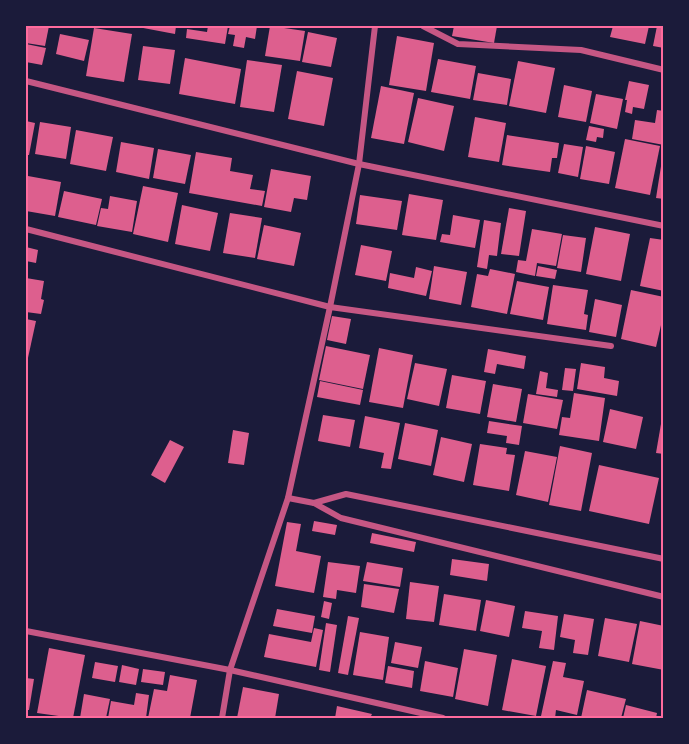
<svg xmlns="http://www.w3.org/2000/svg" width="689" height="744" viewBox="0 0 689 744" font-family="'Fira Sans',sans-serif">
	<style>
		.building { fill: #dd5f8e }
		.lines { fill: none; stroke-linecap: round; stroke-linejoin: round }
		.minor { stroke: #c65784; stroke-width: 6 }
		.neatline { fill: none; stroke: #ff6b9d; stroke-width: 2 }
	</style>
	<rect width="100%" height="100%" fill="#1b1b3a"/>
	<!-- building -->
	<g class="building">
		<polygon points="26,26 49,26 45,46 26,43"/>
		<polygon points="138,26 176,26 175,34 138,27"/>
		<polygon points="208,26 228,26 225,44 186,38 187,29 207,32"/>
		<polygon points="230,26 257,26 255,39 246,37 244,48 233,46 235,35 228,34"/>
		<polygon points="270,26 305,31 300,61 265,56"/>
		<polygon points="454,26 497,26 494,43 452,36"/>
		<polygon points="613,26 649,26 645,44 610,37"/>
		<polygon points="657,26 664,26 664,48 653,46"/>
		<polygon points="94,28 132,34 124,82 86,76"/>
		<polygon points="308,32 337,38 331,67 302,62"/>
		<polygon points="60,34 89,40 84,61 56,54"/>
		<polygon points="397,36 434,43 426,91 389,85"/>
		<polygon points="26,44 46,48 42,65 26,62"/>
		<polygon points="143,46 175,50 170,84 138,80"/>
		<polygon points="185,58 241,69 235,104 179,94"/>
		<polygon points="438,59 476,66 470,99 431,92"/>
		<polygon points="247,60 282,65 274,112 240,107"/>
		<polygon points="518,61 555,68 546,113 509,106"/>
		<polygon points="297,71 333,78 324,126 288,119"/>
		<polygon points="478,73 511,79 507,105 473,100"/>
		<polygon points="629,81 649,85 644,109 633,107 632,114 625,112 627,100 625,100"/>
		<polygon points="564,85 592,91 586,122 558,117"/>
		<polygon points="381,86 414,93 404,144 371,138"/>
		<polygon points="596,94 623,99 617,129 590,123"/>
		<polygon points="418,98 454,106 444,151 408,142"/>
		<polygon points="657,110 664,111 664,145 632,139 635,120 655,123"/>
		<polygon points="475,117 506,123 499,162 468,157"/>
		<polygon points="26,121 35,123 29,155 26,155"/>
		<polygon points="40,122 71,127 66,159 35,154"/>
		<polygon points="589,126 604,129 603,138 597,137 596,142 586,140"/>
		<polygon points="76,130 113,137 106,171 70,164"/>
		<polygon points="507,135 559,143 557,158 552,158 550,172 502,165"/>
		<polygon points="625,139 660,146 650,195 615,188"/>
		<polygon points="121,142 154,148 149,179 116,172"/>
		<polygon points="564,144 583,147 578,177 558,173"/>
		<polygon points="586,146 615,152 609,184 580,179"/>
		<polygon points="158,149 191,155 185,184 153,178"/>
		<polygon points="196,152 232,158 230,171 253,175 250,189 265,191 262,206 189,193"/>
		<polygon points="662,160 664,160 664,199 656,198"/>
		<polygon points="271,169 311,176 307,200 294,198 291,212 264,207"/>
		<polygon points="28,176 61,182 55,216 26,211 26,191"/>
		<polygon points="143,186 178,193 168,242 133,234"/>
		<polygon points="64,191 102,199 96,225 58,217"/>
		<polygon points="409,194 443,200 436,240 402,235"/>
		<polygon points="360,195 402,201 397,230 356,224"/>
		<polygon points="110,196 137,201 132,232 97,226 101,208 108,209"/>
		<polygon points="182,205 218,213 210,251 175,244"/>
		<polygon points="509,208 526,211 519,256 501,254"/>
		<polygon points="230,213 262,218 255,258 223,253"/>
		<polygon points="453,215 480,220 475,248 440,242 442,234 450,235"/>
		<polygon points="484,220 501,223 497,256 489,255 487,269 477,267"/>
		<polygon points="264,225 301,233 294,266 257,259"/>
		<polygon points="595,227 630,234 621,281 586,274"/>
		<polygon points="532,229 562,234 556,266 537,263 535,276 516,272 518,260 526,261"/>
		<polygon points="563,235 586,238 581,272 557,268"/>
		<polygon points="650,238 664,240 664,291 640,286"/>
		<polygon points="361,245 392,251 386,281 355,275"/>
		<polygon points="26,247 38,250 36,263 26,261"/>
		<polygon points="434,266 467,272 461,305 429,299"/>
		<polygon points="538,266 557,270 555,279 536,276"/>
		<polygon points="416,267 432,271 426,296 388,288 390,273 414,278"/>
		<polygon points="490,269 515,274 507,314 471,307 477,274 488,276"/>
		<polygon points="26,278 44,281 41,299 44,300 41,314 26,312"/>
		<polygon points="517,281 549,287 543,320 510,314"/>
		<polygon points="553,285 588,290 584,314 588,315 586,330 547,324"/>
		<polygon points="631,290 664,297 664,312 656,347 621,339"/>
		<polygon points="595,299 622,305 616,337 589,332"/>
		<polygon points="332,316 351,319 346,344 327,340"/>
		<polygon points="26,319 36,321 26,367"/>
		<polygon points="326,346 370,355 363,389 319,380"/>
		<polygon points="379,348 413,355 403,408 369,402"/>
		<polygon points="488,349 526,356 524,369 497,364 495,374 484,372"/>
		<polygon points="415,363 447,369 439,406 407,399"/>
		<polygon points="581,363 605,367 604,378 619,381 617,396 577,389"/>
		<polygon points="565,368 576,369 573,391 562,390"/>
		<polygon points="540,371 548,373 546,388 558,390 557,397 536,394"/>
		<polygon points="452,375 486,381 480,414 446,408"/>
		<polygon points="320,381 363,390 360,405 317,397"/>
		<polygon points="493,384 522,389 516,422 487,417"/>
		<polygon points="574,393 605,398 599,441 559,435 562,417 570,418"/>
		<polygon points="528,394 563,400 557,429 523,423"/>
		<polygon points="610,409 643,417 636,449 603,442"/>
		<polygon points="323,415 355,420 350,447 318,441"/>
		<polygon points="365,416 400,423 391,469 381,468 384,453 359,448"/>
		<polygon points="662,418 664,419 664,454 656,453"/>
		<polygon points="489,421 522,426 519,445 506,443 507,436 487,433"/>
		<polygon points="405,423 438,430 431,466 398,459"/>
		<polygon points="233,430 249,433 244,465 228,463"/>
		<polygon points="441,437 472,444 464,482 433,475"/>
		<polygon points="170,440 184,447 165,483 151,475"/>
		<polygon points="480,444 507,448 506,454 515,455 509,491 473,485"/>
		<polygon points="560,446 592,453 581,511 549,505"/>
		<polygon points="525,451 557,457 548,502 516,495"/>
		<polygon points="599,465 659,478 649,524 589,511"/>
		<polygon points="314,521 337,525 335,535 312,531"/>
		<polygon points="287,522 301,524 296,551 321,556 314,593 275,586"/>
		<polygon points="372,533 416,542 414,552 370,543"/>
		<polygon points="452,559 489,564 487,581 450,575"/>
		<polygon points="328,562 360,566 356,593 337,590 336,599 323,597"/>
		<polygon points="367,562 403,568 400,587 363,581"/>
		<polygon points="410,582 439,586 434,622 406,619"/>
		<polygon points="364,584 399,589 394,613 361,607"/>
		<polygon points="444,594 481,600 476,631 439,625"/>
		<polygon points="486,600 515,606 509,637 480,631"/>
		<polygon points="324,601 332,603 329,619 321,617"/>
		<polygon points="277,609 315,616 312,633 273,626"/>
		<polygon points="525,611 558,616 554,650 539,648 542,631 522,628"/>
		<polygon points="564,614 594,619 588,655 573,653 575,640 560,637"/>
		<polygon points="348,616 359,618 348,675 338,673"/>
		<polygon points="605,618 637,624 629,662 598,656"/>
		<polygon points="640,621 664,626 664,670 632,664"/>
		<polygon points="326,623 337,625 330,672 319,670"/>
		<polygon points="314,628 323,630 316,667 264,657 269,634 311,642"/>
		<polygon points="360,632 389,637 383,680 353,675"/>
		<polygon points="395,642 422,647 418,668 391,663"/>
		<polygon points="49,648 85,655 73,718 37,713"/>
		<polygon points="464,649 497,655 488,706 455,699"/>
		<polygon points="512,659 546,666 536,716 502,710"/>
		<polygon points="425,661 458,668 453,697 420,691"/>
		<polygon points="553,661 566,663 563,677 584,681 577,715 556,710 555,718 541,716"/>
		<polygon points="95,662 118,666 115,682 92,678"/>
		<polygon points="122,665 139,669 136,685 119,682"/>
		<polygon points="388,666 414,671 412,688 385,683"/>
		<polygon points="143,669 165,672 163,685 141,682"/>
		<polygon points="170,675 197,680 190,718 148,718 154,689 167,691"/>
		<polygon points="26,678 34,679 29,710 26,710"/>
		<polygon points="243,687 279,694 275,718 237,718"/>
		<polygon points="587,690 626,699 621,718 581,718"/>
		<polygon points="136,693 149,695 146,718 108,718 111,701 134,705"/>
		<polygon points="84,694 110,699 106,718 80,718"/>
		<polygon points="626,705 657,713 656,718 623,718"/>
		<polygon points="337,706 372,714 370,718 335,718"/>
	</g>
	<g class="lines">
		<!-- minor -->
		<g class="minor">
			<polyline points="423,26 458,44 581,50 664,70"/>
			<polyline points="26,81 359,164 664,226"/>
			<polyline points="26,229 330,307 611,346"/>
			<polyline points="288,498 314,503 341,518 664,597"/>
			<polyline points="314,503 346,494 664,559"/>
			<polyline points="26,631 230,670 443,718"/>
			<polyline points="222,718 230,670 288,498 330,307 359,164 375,26"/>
		</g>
	</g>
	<!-- border -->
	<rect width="689" height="744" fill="none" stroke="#1b1b3a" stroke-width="54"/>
	<rect x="27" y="27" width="635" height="690" class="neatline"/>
</svg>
